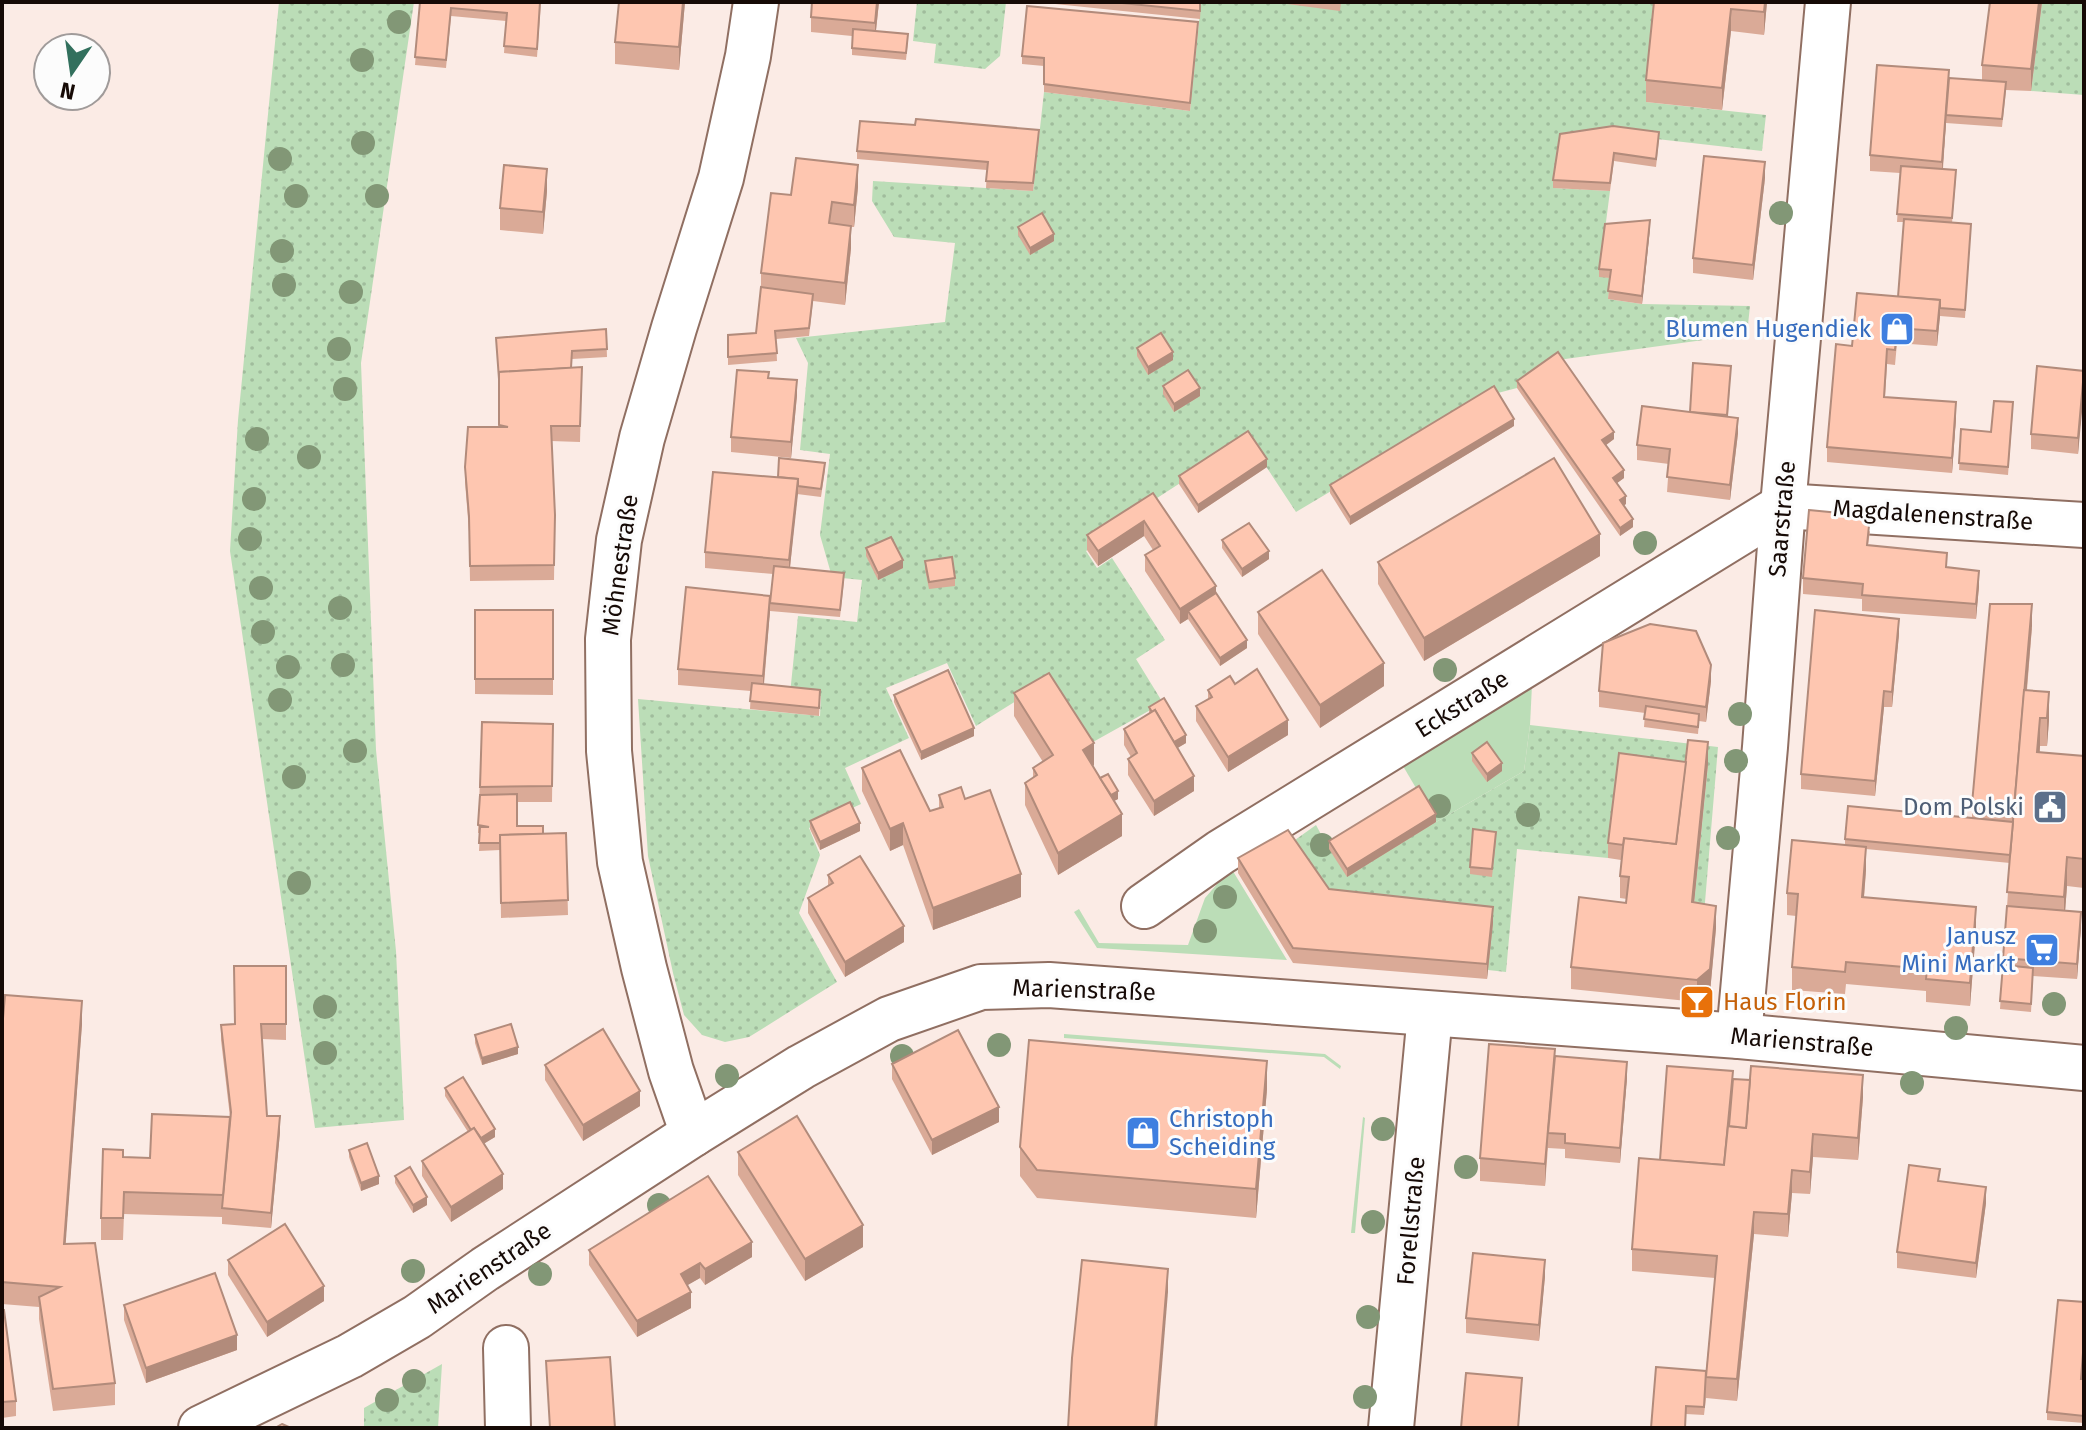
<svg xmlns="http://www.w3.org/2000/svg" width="2086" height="1430" viewBox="0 0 2086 1430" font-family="'Fira Sans',sans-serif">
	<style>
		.grass { fill: #bbddb7 }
		.park { fill: url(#park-dots) }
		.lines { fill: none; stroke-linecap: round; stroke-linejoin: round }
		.minor-casing { stroke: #906f62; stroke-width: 48 }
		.minor { stroke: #fff; stroke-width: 44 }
		.tree { fill: #829776 }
		.wall { fill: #daaa97 }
		.shaded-wall { fill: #b28b7b }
		.building { fill: #fec6b0; stroke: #b28b7b; stroke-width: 2 }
		.labels { text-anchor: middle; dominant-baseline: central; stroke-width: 6; stroke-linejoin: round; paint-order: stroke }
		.shop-label { font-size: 24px; fill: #366cbe; stroke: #fcfcfc; text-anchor: end }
		.street-label { font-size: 24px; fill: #160a06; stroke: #fcfcfc }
		.service-label { font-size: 24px; fill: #4e5e75; stroke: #fcfcfc; text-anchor: end }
		.food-label { font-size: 24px; fill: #c56008; stroke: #fcfcfc; text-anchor: start }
	</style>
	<defs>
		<pattern id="park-dots" width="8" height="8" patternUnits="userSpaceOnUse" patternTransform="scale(2)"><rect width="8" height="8" fill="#bbddb7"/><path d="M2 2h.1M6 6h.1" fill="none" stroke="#a0bc9c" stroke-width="1.8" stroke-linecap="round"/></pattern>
	</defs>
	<rect width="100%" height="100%" fill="#fbebe5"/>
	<!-- grass -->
	<g class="grass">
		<polygon points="1532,685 1530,725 1524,771 1436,822 1403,766"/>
		<polygon points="1231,868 1287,960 1097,948 1074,912 1079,909 1099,943 1188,945 1205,898"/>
		<polygon points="1064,1034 1325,1054 1341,1066 1340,1069 1324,1057 1064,1038"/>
		<polygon points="1363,1117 1365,1118 1355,1233 1351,1233"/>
	</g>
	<!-- park -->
	<g class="park">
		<polygon points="279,2 414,2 361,363 376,750 396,951 404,1120 315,1128 230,551 238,420"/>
		<polygon points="917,2 1006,2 1000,56 985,69 934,63 936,44 913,41"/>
		<polygon points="1201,2 1657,2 1646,102 1766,115 1762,151 1613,134 1554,188 1610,191 1599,276 1611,278 1608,299 1642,304 1750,306 1747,334 1558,360 1517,388 1494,394 1296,512 1248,439 1151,502 1154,506 1086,551 1097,568 1112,558 1165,640 1136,659 1163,703 1084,747 1043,684 976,726 947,663 886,688 909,738 845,768 861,804 809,828 820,855 799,913 837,982 749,1037 725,1042 702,1035 684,1015 673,973 648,856 638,699 820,716 821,696 790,694 798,616 857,622 862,580 832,577 820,535 830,454 800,450 808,363 796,338 945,322 955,243 894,237 872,201 873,181 1033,191 1044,92 1190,111"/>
		<polygon points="2042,2 2084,2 2084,95 2031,91"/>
		<polygon points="1530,725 1718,747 1703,926 1692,924 1708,765 1620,768 1608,858 1517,849 1506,972 1488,970 1329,905 1288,845 1316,825 1329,849 1436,822 1524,771"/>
		<polygon points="442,1364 438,1428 364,1428 364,1408"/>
	</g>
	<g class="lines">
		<!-- minor casing -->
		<g class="minor-casing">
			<g id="minor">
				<polyline points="1144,906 1221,852 1783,506 2084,525"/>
				<polyline points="1739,1036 1765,747 1783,506 1828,2"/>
				<polyline points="693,1134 671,1071 644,968 620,862 609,751 608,639 619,540 642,438 674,328 721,178 748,56 756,2"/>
				<polyline points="506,1348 508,1428"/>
				<polyline points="201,1428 350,1356 417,1317 485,1269 693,1134 801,1067 889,1019 981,987 1049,985 1739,1036 2084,1068"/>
				<polyline points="1391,1428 1430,1014"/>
			</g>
		</g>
		<!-- minor -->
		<use href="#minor" class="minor"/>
	</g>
	<!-- trees -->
	<g class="tree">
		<circle cx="399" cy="22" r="12"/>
		<circle cx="362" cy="60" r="12"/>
		<circle cx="363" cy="143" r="12"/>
		<circle cx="280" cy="159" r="12"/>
		<circle cx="296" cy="196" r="12"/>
		<circle cx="377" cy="196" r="12"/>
		<circle cx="1781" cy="213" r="12"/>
		<circle cx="282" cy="251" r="12"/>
		<circle cx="284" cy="285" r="12"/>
		<circle cx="351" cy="292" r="12"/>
		<circle cx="339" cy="349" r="12"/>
		<circle cx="345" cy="389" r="12"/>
		<circle cx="257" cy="439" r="12"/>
		<circle cx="309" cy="457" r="12"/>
		<circle cx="254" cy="499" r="12"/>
		<circle cx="250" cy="539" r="12"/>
		<circle cx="1645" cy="543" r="12"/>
		<circle cx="261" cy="588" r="12"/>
		<circle cx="340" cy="608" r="12"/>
		<circle cx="263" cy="632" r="12"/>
		<circle cx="343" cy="665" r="12"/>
		<circle cx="288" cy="667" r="12"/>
		<circle cx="1445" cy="670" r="12"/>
		<circle cx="280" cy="700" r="12"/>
		<circle cx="1740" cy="714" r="12"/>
		<circle cx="355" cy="751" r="12"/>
		<circle cx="1736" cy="761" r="12"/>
		<circle cx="294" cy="777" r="12"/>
		<circle cx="1439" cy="806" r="12"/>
		<circle cx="1528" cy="815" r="12"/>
		<circle cx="1728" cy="838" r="12"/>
		<circle cx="1322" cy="845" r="12"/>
		<circle cx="299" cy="883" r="12"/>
		<circle cx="1225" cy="897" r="12"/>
		<circle cx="1205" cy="931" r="12"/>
		<circle cx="2054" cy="1004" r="12"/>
		<circle cx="325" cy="1007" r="12"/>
		<circle cx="1956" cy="1028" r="12"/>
		<circle cx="999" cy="1045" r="12"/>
		<circle cx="325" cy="1053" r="12"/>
		<circle cx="902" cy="1056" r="12"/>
		<circle cx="727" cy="1076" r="12"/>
		<circle cx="1912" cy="1083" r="12"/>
		<circle cx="1383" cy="1129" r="12"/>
		<circle cx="1466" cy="1167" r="12"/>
		<circle cx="659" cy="1205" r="12"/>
		<circle cx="1373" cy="1222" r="12"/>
		<circle cx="413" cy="1271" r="12"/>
		<circle cx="540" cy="1274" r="12"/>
		<circle cx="1368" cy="1317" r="12"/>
		<circle cx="414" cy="1381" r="12"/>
		<circle cx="1365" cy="1397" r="12"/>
		<circle cx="387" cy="1400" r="12"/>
	</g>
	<!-- wall -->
	<g class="wall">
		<polygon points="420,2 541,2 537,57 504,53 506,21 451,16 446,68 415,65"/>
		<polygon points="619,2 685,2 679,70 615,64 615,42"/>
		<polygon points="879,2 876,31 908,41 906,60 852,55 852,36 811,32 811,17"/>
		<polygon points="1036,2 1201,2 1200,19"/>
		<polygon points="1272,2 1341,2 1340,11"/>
		<polygon points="1654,2 1767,2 1764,35 1731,31 1722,110 1646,102 1646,80"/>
		<polygon points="1990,2 2042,2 2031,91 2006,90 2002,127 1946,123 1943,169 1956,178 1952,223 1971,224 1965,318 1940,316 1937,346 1897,343 1895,365 1887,364 1885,397 1956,418 1952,473 1827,462 1827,447 1852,346 1898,297 1904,222 1897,222 1900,173 1870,171 1870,155 1949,78 1982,80 1982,65"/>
		<polygon points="1198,30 1190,111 1044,92 1044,66 1022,64 1022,56"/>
		<polygon points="1560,134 1659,139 1656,167 1614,161 1610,191 1553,188 1553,180"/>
		<polygon points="1039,138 1033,191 986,188 987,170 857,159 857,151"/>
		<polygon points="1765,178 1753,280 1693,273 1693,258"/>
		<polygon points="858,187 854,227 851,227 851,248 845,305 813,301 809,336 776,339 777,361 728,365 728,335 756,333 761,287 761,273 791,195"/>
		<polygon points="547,191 543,234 500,230 500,208"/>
		<polygon points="1018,227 1054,241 1030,255 1018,235"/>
		<polygon points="1650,228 1642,304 1608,299 1610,278 1599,277 1599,269"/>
		<polygon points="606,329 607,357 572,359 571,368 582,367 580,442 551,441 555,515 554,580 470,581 469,531 465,482 465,467 499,427 499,387"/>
		<polygon points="1137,348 1173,360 1148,375 1137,356"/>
		<polygon points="1731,366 1728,417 1738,433 1730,500 1667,492 1669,464 1637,460 1637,445 1690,412"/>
		<polygon points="2084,371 2078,454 2031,449 2031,434"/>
		<polygon points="769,378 797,395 791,458 731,452 731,437"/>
		<polygon points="1517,381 1614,439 1606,445 1624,478 1617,483 1626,504 1624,505 1633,527 1620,536 1517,388"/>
		<polygon points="1163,386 1200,396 1174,412 1163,394"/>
		<polygon points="2013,409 2008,475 1959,470 1961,429 1991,432"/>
		<polygon points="1514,426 1350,525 1330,493 1330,485"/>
		<polygon points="1267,467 1198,513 1179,484 1179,476"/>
		<polygon points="825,470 821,497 797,494 790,568 844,581 840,617 770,611 764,685 820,698 819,716 750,709 751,691 678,685 678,669 770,603 773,574 705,568 705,552 778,477"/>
		<polygon points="1153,493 1216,593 1247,648 1220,666 1188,619 1180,624 1145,571 1145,555 1153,550 1144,536 1098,566 1087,550 1087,535"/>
		<polygon points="1870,531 1868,545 1947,567 1979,586 1976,619 1862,611 1862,599 1803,594 1803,578"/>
		<polygon points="1222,540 1269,559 1242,577 1222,548"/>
		<polygon points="866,548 903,568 878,580 866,556"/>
		<polygon points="1600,556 1424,661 1378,584 1378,562"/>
		<polygon points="925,561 955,578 955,586 929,589 925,569"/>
		<polygon points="475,610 553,610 553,695 475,694"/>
		<polygon points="1258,612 1384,686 1320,728 1258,634"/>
		<polygon points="2032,626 2027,690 2049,720 2047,746 2040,746 2040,752 2084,756 2084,888 2067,886 2065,911 2081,927 2077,979 2033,976 2031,1012 2000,1009 2010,863 1866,849 1866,870 1864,898 1976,930 1970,1006 1926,1002 1926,991 1846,984 1845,994 1792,990 1792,967 1796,916 1787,915 1787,893 1845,845 1845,839 1972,818 1972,804"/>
		<polygon points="1899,634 1892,707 1884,707 1875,796 1801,789 1801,774"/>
		<polygon points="1711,681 1706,722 1699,721 1698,734 1644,727 1645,713 1599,707 1599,691"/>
		<polygon points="1208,690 1288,735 1228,772 1196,721 1196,706 1208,700"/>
		<polygon points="1014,693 1094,765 1093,766 1100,778 1118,799 1114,801 1122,836 1058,875 1025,805 1025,783 1033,778 1033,768 1043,762 1014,716"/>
		<polygon points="894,695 974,736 921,760 894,702"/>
		<polygon points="1149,707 1186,743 1177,748 1194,791 1154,816 1128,775 1128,759 1131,757 1124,745 1124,729 1149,714"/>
		<polygon points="482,722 553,724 552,802 517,802 517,826 543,834 566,833 568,915 501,918 500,850 479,851 480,833 478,833"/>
		<polygon points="1472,753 1502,771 1487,782 1472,761"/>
		<polygon points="1708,764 1694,902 1716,928 1710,992 1697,1002 1571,989 1571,967 1626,903 1627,899 1620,898 1620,876 1621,860 1608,858 1608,843"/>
		<polygon points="862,768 930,811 939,808 939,795 965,799 1021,897 933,930 903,845 890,851 862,791"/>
		<polygon points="810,821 860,831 820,850 810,829"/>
		<polygon points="1436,822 1347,877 1329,849 1329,841"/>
		<polygon points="1496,840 1492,877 1470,874 1470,867"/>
		<polygon points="1238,858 1329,889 1493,923 1487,979 1293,963 1238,873"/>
		<polygon points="828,875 904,942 845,977 808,913 808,898 828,886"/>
		<polygon points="286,966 286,1040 262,1039 267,1116 280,1132 271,1228 222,1224 222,1217 124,1214 123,1240 101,1240 101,1218 150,1158 230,1117 221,1040 221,1025 234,1024"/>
		<polygon points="82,1024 65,1244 115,1383 115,1405 53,1411 39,1319 39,1307 2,1304 2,1030"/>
		<polygon points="475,1035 518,1054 482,1065 475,1043"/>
		<polygon points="1555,1056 1627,1078 1620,1163 1565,1158 1565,1149 1548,1148 1545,1186 1480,1181 1480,1158"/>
		<polygon points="892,1064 999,1122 932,1155 892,1079"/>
		<polygon points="545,1065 640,1106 583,1141 545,1080"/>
		<polygon points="1733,1079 1863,1097 1858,1160 1813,1157 1810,1194 1792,1193 1788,1237 1754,1234 1737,1401 1706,1398 1704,1415 1686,1414 1651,1428 1706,1371 1715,1278 1632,1271 1632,1249"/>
		<polygon points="445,1088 495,1137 484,1143 503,1189 451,1222 422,1176 422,1161 468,1132 445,1096"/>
		<polygon points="1267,1089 1256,1218 1037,1198 1020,1176 1020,1147"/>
		<polygon points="349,1150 379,1184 361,1191 349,1157"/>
		<polygon points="738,1152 863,1247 805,1281 738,1175"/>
		<polygon points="395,1176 427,1205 413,1213 395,1183"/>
		<polygon points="1940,1182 1986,1203 1976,1278 1897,1268 1897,1252"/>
		<polygon points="589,1250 752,1257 705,1285 700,1278 687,1285 691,1308 637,1337 589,1265"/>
		<polygon points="228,1260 324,1301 267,1337 228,1275"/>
		<polygon points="1545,1276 1539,1341 1466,1333 1466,1318"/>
		<polygon points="124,1305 237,1350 146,1383 124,1320"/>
		<polygon points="2,1310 16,1401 16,1416 2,1418"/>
		<polygon points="2081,1379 2084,1379 2084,1423 2047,1420 2047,1412"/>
	</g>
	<!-- shaded-wall -->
	<g class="shaded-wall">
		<polygon points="683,2 685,2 679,70 679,47"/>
		<polygon points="877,2 879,2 875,39 875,23"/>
		<polygon points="1765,2 1767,2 1764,35 1764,12"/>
		<polygon points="2039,2 2042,2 2031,91 2031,69"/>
		<polygon points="1731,9 1731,31 1722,110 1722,88"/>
		<polygon points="1949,70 1946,123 1942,177 1942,162"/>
		<polygon points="1765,162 1765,178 1753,280 1753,265"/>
		<polygon points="858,165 858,187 854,227 854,205"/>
		<polygon points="547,169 547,191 543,234 543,212"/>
		<polygon points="1650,220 1650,228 1642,304 1642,296"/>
		<polygon points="851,226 851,248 845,305 845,283"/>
		<polygon points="1054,234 1054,241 1030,255 1030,248"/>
		<polygon points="1940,300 1940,316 1937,346 1937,331"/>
		<polygon points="1173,352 1173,360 1148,375 1148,367"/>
		<polygon points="2084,376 2084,391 2078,454 2078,438"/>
		<polygon points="797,380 797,395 791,458 791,442"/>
		<polygon points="1200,388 1200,396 1174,412 1174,404"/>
		<polygon points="1956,402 1956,418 1952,473 1952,458"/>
		<polygon points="1738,418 1738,433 1730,500 1730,485"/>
		<polygon points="1514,419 1514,426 1350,525 1350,517"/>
		<polygon points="1614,432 1614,439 1602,448 1602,440"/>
		<polygon points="1267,459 1267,467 1198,513 1198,505"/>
		<polygon points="1624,470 1624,478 1613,486 1613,478"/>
		<polygon points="798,479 798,494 789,576 789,560"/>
		<polygon points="1626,496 1626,504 1620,508 1620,500"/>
		<polygon points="1633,519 1633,527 1620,536 1620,528"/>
		<polygon points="1144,521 1144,536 1098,566 1098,551"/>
		<polygon points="1600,534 1600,556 1424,661 1424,638"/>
		<polygon points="1269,551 1269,559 1242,577 1242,569"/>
		<polygon points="903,560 903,568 878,580 878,573"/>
		<polygon points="1979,571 1979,586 1976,619 1976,604"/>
		<polygon points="1216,586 1216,601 1188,611 1188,619 1180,624 1180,609"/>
		<polygon points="770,596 770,611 763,692 763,676"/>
		<polygon points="2032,604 2032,626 2012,863 2012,855"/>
		<polygon points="1899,619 1899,634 1892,707 1892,692"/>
		<polygon points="1247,640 1247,648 1220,666 1220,658"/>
		<polygon points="1384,663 1384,686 1320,728 1320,705"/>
		<polygon points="1711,665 1711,681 1706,722 1706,707"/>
		<polygon points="1884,691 1884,707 1875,796 1875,781"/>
		<polygon points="2049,692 2049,720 2047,746 2047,718"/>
		<polygon points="2040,718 2040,746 2037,780 2037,752"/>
		<polygon points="1288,720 1288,735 1228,772 1228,757"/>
		<polygon points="974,728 974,736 921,760 921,752"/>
		<polygon points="1186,735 1186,743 1171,752 1171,744"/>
		<polygon points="1708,742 1708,764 1692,924 1692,902"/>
		<polygon points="1094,743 1094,765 1083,772 1083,750"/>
		<polygon points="1502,763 1502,771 1487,782 1487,774"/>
		<polygon points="1194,776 1194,791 1154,816 1154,801"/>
		<polygon points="1118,791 1118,799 1104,806 1104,799"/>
		<polygon points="1122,814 1122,836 1058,875 1058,853"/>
		<polygon points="1436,814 1436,822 1347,877 1347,869"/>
		<polygon points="860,823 860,831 820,850 820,842"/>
		<polygon points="903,823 903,845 890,851 890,829"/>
		<polygon points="1866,847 1866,870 1862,920 1862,897"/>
		<polygon points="2067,857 2067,886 2064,926 2064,897"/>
		<polygon points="1021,874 1021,897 933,930 933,908"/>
		<polygon points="1716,906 1716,928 1710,992 1697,1002 1697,980"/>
		<polygon points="1493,907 1493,923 1487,979 1487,964"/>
		<polygon points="1976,907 1976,930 1970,1006 1970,983"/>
		<polygon points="2081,912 2081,927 2077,979 2077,964"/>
		<polygon points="904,926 904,942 845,977 845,962"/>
		<polygon points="82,1001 82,1024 64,1266 64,1244"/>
		<polygon points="518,1047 518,1054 482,1065 482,1058"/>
		<polygon points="1555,1049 1548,1133 1545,1186 1545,1164"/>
		<polygon points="1267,1061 1267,1089 1256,1218 1256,1189"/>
		<polygon points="1627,1062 1627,1078 1620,1163 1620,1148"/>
		<polygon points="1863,1075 1863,1097 1858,1160 1858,1138"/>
		<polygon points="640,1091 640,1106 583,1141 583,1125"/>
		<polygon points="999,1107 999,1122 932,1155 932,1140"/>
		<polygon points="280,1116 280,1132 271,1228 271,1213"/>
		<polygon points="495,1129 495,1137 477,1148 477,1140"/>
		<polygon points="1813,1134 1813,1157 1810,1194 1810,1172"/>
		<polygon points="1792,1170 1792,1193 1788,1237 1788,1214"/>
		<polygon points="503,1174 503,1189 451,1222 451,1207"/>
		<polygon points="379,1176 379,1184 361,1191 361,1183"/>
		<polygon points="1986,1187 1986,1203 1976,1278 1976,1263"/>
		<polygon points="427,1197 427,1205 413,1213 413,1205"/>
		<polygon points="1754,1212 1754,1234 1737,1401 1737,1379"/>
		<polygon points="863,1225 863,1247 805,1281 805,1259"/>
		<polygon points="752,1242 752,1257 705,1285 705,1269"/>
		<polygon points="1545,1260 1545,1276 1539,1341 1539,1325"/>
		<polygon points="700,1263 700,1278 681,1289 681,1274"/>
		<polygon points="1168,1269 1168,1292 1157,1428 1155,1428"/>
		<polygon points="324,1286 324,1301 267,1337 267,1322"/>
		<polygon points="691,1292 691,1308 637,1337 637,1321"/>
		<polygon points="237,1335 237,1350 146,1383 146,1368"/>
	</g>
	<!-- building -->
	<g class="building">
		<polygon points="420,2 540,2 537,49 504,46 507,13 451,8 446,60 415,57"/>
		<polygon points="619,2 683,2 679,47 615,42"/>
		<polygon points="812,2 877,2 875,23 811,17"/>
		<polygon points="1112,2 1200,2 1200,11"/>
		<polygon points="1654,2 1765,2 1764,12 1731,9 1722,88 1646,80"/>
		<polygon points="1990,2 2039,2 2031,69 1982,65"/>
		<polygon points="1027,6 1198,22 1190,103 1044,84 1044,58 1022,56"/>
		<polygon points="853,29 908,34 906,53 852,48"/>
		<polygon points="1877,65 1949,70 1942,162 1870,155"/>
		<polygon points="1949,78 2006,82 2002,119 1946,115"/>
		<polygon points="916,119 1039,130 1033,183 986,181 988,162 857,151 860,121 915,125"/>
		<polygon points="1613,126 1659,132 1656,159 1614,153 1610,183 1553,180 1560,134"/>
		<polygon points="1704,156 1765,162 1753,265 1693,258"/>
		<polygon points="796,158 858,165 854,205 832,202 829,223 851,226 845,283 761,273 771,193 791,195"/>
		<polygon points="504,165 547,169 543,212 500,208"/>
		<polygon points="1901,166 1956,170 1952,218 1897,214"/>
		<polygon points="1042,213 1054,234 1030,248 1018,227"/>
		<polygon points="1904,219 1971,224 1965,310 1940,308 1940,300 1898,297"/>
		<polygon points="1650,220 1642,296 1608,291 1611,270 1599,269 1605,224"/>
		<polygon points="761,287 813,294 809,328 775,331 777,353 728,357 728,335 756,333"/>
		<polygon points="1857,293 1940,300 1937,331 1897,328 1895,350 1887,349 1884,397 1956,402 1952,458 1827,447 1836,344 1852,346"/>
		<polygon points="606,329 607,349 572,351 571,368 499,372 499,379 496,338"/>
		<polygon points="1161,333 1173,352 1148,367 1137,348"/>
		<polygon points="1558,352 1614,432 1602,440 1624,470 1613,478 1626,496 1620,500 1633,519 1620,528 1517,381"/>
		<polygon points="1693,363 1731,366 1727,415 1690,412"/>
		<polygon points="2037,366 2084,371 2078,438 2031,434"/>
		<polygon points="582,367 580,426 551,426 555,515 554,565 470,566 469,516 465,467 468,427 508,427 499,425 499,372"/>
		<polygon points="737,370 769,372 768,378 797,380 791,442 731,437"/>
		<polygon points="1188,370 1200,388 1174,404 1163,386"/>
		<polygon points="1494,386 1514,419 1350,517 1330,485"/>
		<polygon points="1994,401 2013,402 2008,467 1959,463 1961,429 1991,432"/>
		<polygon points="1642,406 1738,418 1730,485 1667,477 1670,449 1637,445"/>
		<polygon points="1248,431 1267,459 1198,505 1179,476"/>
		<polygon points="779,458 825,463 821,489 798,486 798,479 778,477"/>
		<polygon points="1554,458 1600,534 1424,638 1378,562"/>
		<polygon points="713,472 798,479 789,560 705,552"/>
		<polygon points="1153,493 1216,586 1180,609 1145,555 1160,546 1144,521 1098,551 1087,535"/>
		<polygon points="1809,510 1870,516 1867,545 1947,553 1946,567 1979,571 1976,604 1862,595 1863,584 1803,578"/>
		<polygon points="1249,523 1269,551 1242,569 1222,540"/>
		<polygon points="891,537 903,560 878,573 866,548"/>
		<polygon points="952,557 955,578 929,582 925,561"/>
		<polygon points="774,566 844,573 840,610 770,603"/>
		<polygon points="1322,570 1384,663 1320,705 1258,612"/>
		<polygon points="686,587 770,596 763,676 678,669"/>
		<polygon points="1216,593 1247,640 1220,658 1188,611"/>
		<polygon points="1990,604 2032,604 2014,808 1972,804"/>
		<rect x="475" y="610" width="78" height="69"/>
		<polygon points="1815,610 1899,619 1892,692 1884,691 1875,781 1801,774"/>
		<polygon points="1650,624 1696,631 1711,665 1706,707 1599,691 1603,643"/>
		<polygon points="1257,669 1288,720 1228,757 1196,706 1212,697 1208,690 1230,676 1235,684"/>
		<polygon points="948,670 974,728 921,752 894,695"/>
		<polygon points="1049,673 1094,743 1083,750 1122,814 1058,853 1025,783 1037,775 1033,768 1053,755 1014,693"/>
		<polygon points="752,683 820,690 819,708 750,701"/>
		<polygon points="2024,690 2049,692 2047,718 2040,718 2037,752 2084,756 2084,859 2067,857 2064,897 2007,892"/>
		<polygon points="1164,698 1186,735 1174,742 1155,710 1152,712 1149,707"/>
		<polygon points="1646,706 1699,714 1698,727 1644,719"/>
		<polygon points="1155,710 1194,776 1154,801 1128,759 1137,753 1124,729"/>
		<polygon points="482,722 553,724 552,786 480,787"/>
		<polygon points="1688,740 1708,742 1692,902 1716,906 1710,969 1697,980 1571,967 1579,897 1626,903 1629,877 1620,876 1624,838 1676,844"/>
		<polygon points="1487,742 1502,763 1487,774 1472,753"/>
		<polygon points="900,750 930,811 943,807 939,795 961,787 965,799 990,790 1021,874 933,908 903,823 890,829 862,768"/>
		<polygon points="1619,753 1686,762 1676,844 1624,838 1623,845 1608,843"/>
		<polygon points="1108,774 1118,791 1111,795 1100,778"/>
		<polygon points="1419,786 1436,814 1347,869 1329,841"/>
		<polygon points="517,794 517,826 543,826 543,834 500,835 500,843 479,843 480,827 489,827 478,825 480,795"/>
		<polygon points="850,802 860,823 820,842 810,821"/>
		<polygon points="1848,806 2013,822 2010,855 1845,839"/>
		<polygon points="1473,829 1496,832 1492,869 1470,867"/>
		<polygon points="1288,830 1329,889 1493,907 1487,964 1293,948 1238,858"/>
		<polygon points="566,833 568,900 501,903 500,835"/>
		<polygon points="1792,840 1866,847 1862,897 1976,907 1970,983 1926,979 1927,969 1846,962 1845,972 1792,967 1798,894 1787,893"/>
		<polygon points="860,856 904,926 845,962 808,898 833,883 828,875"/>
		<polygon points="2007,906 2081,912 2077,964 2003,958"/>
		<polygon points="2003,965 2033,968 2031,1004 2000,1001"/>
		<polygon points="234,966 286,966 286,1024 261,1024 267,1116 280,1116 271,1213 222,1208 231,1112 221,1025 235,1024"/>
		<polygon points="5,995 82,1001 64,1244 95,1243 115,1383 53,1389 39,1297 60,1287 2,1282 2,1030"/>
		<polygon points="511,1024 518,1047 482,1058 475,1035"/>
		<polygon points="603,1029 640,1091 583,1125 545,1065"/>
		<polygon points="958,1030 999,1107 932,1140 892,1064"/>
		<polygon points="1029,1040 1267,1061 1256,1189 1037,1170 1020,1147"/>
		<polygon points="1489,1044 1555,1049 1545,1164 1480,1158"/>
		<polygon points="1555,1056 1627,1062 1620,1148 1565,1143 1565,1134 1548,1133"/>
		<polygon points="1667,1066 1733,1071 1724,1165 1660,1160"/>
		<polygon points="1751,1066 1863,1075 1858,1138 1813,1134 1810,1172 1792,1170 1788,1214 1754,1212 1737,1379 1706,1377 1717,1256 1632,1249 1639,1158 1724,1165 1728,1126 1746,1128"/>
		<polygon points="463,1077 495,1129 481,1138 474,1128 471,1130 445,1088"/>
		<polygon points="1733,1079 1750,1080 1746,1128 1729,1126"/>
		<polygon points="152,1114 230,1117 223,1195 124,1192 123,1218 101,1218 103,1149 123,1150 123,1157 150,1158"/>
		<polygon points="797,1116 863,1225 805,1259 738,1152"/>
		<polygon points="474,1128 503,1174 451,1207 422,1161"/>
		<polygon points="367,1143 379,1176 361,1183 349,1150"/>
		<polygon points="1909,1165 1940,1169 1938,1181 1986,1187 1976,1263 1897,1252"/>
		<polygon points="410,1167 427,1197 413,1205 395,1176"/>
		<polygon points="708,1176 752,1242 705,1269 700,1263 681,1274 691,1292 637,1321 589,1250"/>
		<polygon points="285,1224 324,1286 267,1322 228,1260"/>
		<polygon points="1473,1253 1545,1260 1539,1325 1466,1318"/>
		<polygon points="1082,1260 1168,1269 1155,1428 1068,1428 1072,1358"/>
		<polygon points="215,1273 237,1335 146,1368 124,1305"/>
		<polygon points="2058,1300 2084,1302 2084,1340 2081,1379 2084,1379 2084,1416 2047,1412"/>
		<polygon points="2,1310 4,1310 16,1401 2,1402"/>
		<polygon points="610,1357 615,1428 550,1428 546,1361"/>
		<polygon points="1656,1367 1706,1371 1704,1407 1686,1406 1685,1428 1651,1428"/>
		<polygon points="1466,1373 1522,1378 1518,1428 1461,1428"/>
		<polygon points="282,1424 291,1428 275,1428"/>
	</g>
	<!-- icons -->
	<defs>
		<g id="shop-square" transform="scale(1.8)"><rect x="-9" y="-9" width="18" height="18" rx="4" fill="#3f7fe0" stroke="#fcfcfc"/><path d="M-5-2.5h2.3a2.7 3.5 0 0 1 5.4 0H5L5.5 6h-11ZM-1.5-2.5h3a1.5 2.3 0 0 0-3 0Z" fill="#fff"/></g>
		<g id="civic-square" transform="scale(1.8)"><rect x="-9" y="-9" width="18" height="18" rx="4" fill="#5c6f8a" stroke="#fcfcfc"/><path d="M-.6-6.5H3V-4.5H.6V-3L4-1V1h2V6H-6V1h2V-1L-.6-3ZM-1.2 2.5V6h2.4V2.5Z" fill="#fff"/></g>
		<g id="supermarket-square" transform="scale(1.8)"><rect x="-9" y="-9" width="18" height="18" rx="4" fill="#3f7fe0" stroke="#fcfcfc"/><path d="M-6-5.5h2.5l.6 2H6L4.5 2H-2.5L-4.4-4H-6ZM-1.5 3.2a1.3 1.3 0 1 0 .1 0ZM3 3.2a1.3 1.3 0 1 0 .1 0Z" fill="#fff"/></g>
		<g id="bar-square" transform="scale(1.8)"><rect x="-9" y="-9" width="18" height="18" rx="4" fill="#e8710a" stroke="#fcfcfc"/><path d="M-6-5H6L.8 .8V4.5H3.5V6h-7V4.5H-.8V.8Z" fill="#fff"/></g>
	</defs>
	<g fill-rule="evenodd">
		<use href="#shop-square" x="1897" y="329"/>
		<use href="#civic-square" x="2050" y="807"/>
		<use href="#supermarket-square" x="2042" y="950"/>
		<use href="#bar-square" x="1697" y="1002"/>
		<use href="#shop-square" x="1143" y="1133"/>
	</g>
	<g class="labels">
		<!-- shop labels -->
		<g class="shop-label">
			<text x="1871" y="329">Blumen Hugendiek</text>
			<text x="2016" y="936">Janusz<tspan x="2016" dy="28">Mini Markt</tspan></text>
			<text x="1169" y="1119" text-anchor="start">Christoph<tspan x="1169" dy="28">Scheiding</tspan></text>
		</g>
		<!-- street labels -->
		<g class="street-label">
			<text transform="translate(1933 515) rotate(4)">Magdalenenstraße</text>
			<text transform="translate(1782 519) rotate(-85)">Saarstraße</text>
			<text transform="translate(620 565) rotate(-82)">Möhnestraße</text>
			<text transform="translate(1462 704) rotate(-32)">Eckstraße</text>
			<text transform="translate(1084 990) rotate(2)">Marienstraße</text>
			<text transform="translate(1802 1042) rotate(5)">Marienstraße</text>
			<text transform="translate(1411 1221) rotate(-85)">Forellstraße</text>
			<text transform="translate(489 1268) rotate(-34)">Marienstraße</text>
		</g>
		<!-- service labels -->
		<g class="service-label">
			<text x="2024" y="807">Dom Polski</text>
		</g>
		<!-- food labels -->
		<g class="food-label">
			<text x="1723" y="1002">Haus Florin</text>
		</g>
	</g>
	<!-- border -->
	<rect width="2086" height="1430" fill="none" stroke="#160a06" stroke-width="8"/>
	<!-- north arrow -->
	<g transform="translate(72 72) rotate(193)"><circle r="38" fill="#fcfcfc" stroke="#a09b9a" stroke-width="2"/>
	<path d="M0-6L14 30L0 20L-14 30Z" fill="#32705d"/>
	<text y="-12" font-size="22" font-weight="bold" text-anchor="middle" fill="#160a06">N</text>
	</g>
</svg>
